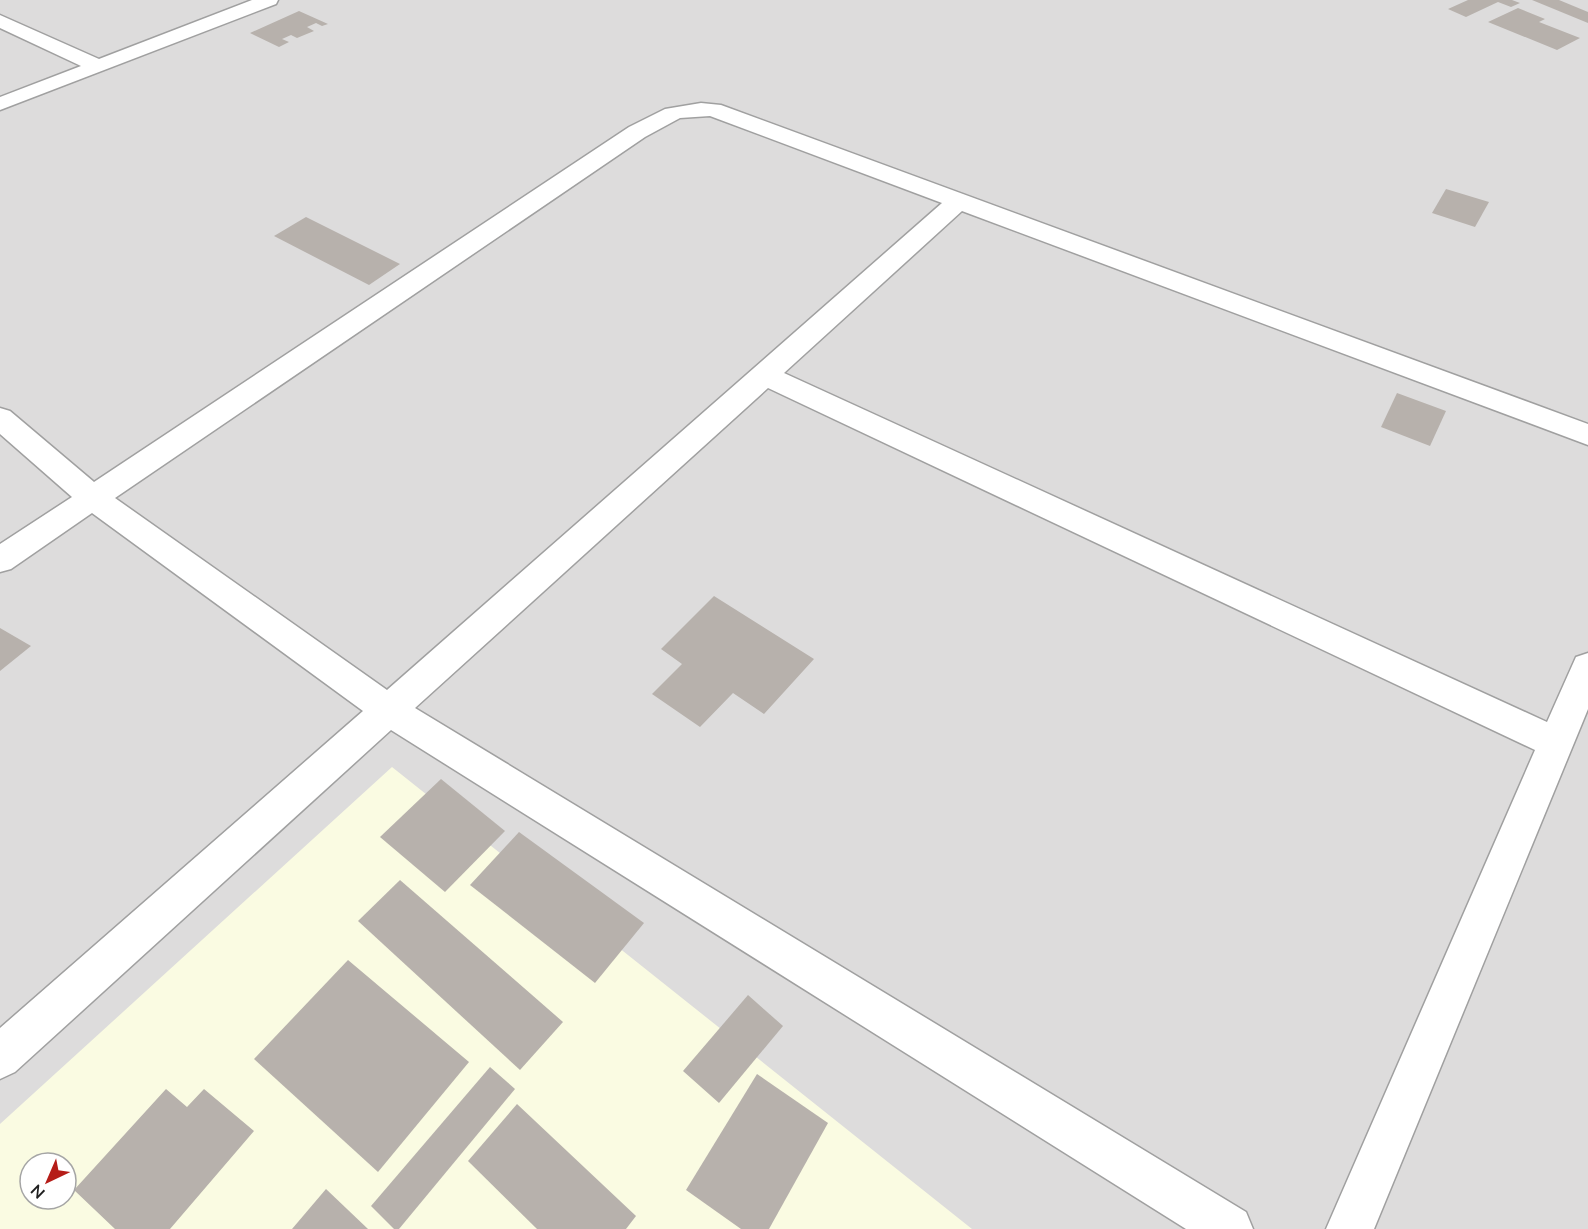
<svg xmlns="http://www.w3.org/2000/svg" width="1588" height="1229" viewBox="0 0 1588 1229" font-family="Mulish,sans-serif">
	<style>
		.residential { fill: #dddcdc; fill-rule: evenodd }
		.education { fill: #fafbe2; fill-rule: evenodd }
		.building { fill: #b7b1ac }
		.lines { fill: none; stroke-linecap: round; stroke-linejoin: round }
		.street-casing { stroke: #a0a0a0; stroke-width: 3 }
		.street { fill: #fff; fill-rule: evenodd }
	</style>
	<rect width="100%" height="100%" fill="#eeece6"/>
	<!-- residential -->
	<path class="residential" d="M0,0H1588V1229H0ZM30,1163H66V1199H30Z"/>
	<!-- education -->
	<path class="education" d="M392,767L972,1229H0V1124ZM30,1163H66V1199H30Z"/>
	<!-- building -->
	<g class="building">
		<polygon points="1468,0 1512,0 1520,3 1511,7 1498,2 1466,17 1448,9"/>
		<polygon points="1532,0 1559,0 1588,12 1588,23"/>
		<polygon points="1518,8 1545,19 1539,22 1580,38 1557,50 1488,22"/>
		<polygon points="299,11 328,24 322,26 316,23 307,27 314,31 297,38 291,35 282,39 289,42 279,47 250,33"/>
		<polygon points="1446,189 1489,202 1475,227 1432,213"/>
		<polygon points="306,217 400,264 369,285 274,236"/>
		<polygon points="1397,393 1446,411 1430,446 1381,427"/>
		<polygon points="714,596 814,659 764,714 733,693 700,727 652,694 682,664 661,649"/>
		<polygon points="0,628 31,646 0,671"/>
		<polygon points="441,779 505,831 445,892 380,837"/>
		<polygon points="519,832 644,923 595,983 470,885"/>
		<polygon points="400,880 563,1022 520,1070 358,921"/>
		<polygon points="348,960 469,1062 378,1172 254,1059"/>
		<polygon points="748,995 783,1026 719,1103 683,1071"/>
		<polygon points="490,1067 515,1089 399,1229 394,1229 371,1206"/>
		<polygon points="757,1074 828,1123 769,1229 741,1229 686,1190"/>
		<polygon points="166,1089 187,1107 204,1089 254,1131 170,1229 115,1229 74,1190"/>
		<polygon points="517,1104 636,1216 626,1229 537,1229 468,1161"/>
		<polygon points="326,1189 368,1229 292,1229"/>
	</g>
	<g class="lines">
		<!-- street casing -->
		<g class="street-casing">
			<g id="street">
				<polygon points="252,0 278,0 276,4 0,110 0,97 81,66 0,28 0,15 99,59"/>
				<path d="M701,103L721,105L1588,424V445L962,211L784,373L1547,722L1576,657L1588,653V709L1374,1229H1326L1535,750L768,388L415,708L1246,1212L1253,1229H1186L391,730L15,1072L0,1079V1028L363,711L92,513L11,569L0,572V544L72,497L0,434V408L10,411L94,482L629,127L665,109ZM710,116L942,203L387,690L115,498L645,137L680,118Z"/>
			</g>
		</g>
		<!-- street -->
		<use href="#street" class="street"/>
	</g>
	<!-- north arrow -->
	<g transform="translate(48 1181) rotate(224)"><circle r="28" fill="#ffffff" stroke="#a5a5a5" stroke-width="1.5"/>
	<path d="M0-4.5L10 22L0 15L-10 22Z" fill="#b51d18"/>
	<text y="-9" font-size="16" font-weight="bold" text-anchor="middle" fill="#1f1f1f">N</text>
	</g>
</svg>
